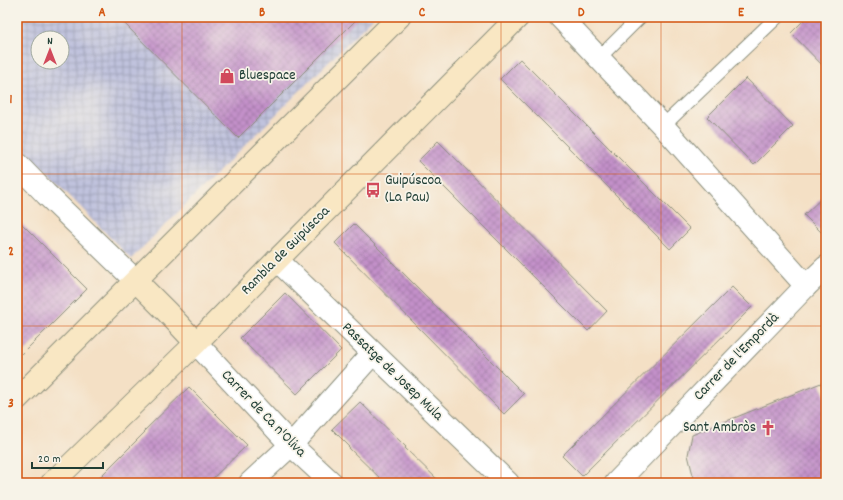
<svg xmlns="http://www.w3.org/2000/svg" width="843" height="500" viewBox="0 0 843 500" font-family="Dekko,sans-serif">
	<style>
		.industrial { fill: url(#industrial-grid); fill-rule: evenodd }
		.building { fill: url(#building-cross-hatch) }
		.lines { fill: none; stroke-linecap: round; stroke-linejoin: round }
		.lane-casing { stroke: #8a8e7c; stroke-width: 15 }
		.street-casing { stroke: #8a8e7c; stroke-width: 24 }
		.secondary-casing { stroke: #8a8e7c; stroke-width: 24 }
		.lane { stroke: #fff; stroke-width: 13 }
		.street { stroke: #fff; stroke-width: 22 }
		.secondary { stroke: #f9e7c3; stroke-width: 22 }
		.grid { fill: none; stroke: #d45610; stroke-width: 1; stroke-opacity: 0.55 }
		.labels { text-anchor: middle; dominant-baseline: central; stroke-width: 3.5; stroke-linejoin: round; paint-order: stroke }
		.poi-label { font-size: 15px; fill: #1f3d34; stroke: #f7f3e8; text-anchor: start }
		.street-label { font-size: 15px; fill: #1f3d34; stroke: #f7f3e8 }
		.neatline { fill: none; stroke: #d45610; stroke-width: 1.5 }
		.grid-label { font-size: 13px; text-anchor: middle; font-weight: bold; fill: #d45610 }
	</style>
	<defs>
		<pattern id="industrial-grid" width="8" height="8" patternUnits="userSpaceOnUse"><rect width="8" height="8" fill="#c0c2dd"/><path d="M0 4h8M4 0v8" fill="none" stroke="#9b9fb4"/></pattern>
		<pattern id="building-cross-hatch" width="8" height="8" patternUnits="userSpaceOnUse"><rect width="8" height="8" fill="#c390c9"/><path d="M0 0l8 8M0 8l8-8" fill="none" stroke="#9e77a4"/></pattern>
	</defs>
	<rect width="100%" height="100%" fill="#f7f3e8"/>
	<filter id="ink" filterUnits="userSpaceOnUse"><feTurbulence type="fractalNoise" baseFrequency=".025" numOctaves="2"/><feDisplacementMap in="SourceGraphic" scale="8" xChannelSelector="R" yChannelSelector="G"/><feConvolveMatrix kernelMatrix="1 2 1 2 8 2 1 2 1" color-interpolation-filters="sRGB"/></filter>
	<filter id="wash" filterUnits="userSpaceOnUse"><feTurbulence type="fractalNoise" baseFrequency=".012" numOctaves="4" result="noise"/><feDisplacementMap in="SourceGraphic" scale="16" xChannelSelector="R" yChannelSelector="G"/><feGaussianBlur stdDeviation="0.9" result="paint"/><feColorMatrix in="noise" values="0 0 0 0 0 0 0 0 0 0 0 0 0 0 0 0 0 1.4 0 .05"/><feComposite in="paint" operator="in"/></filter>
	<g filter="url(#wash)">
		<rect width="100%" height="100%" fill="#f4e0c5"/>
		<!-- industrial -->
		<path class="industrial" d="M17,17H374L131,259L17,142ZM38,38H62V62H38Z"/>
		<g id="blocks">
			<!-- building -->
			<g class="building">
				<polygon points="118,17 359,17 238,138"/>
				<polygon points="807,17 826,17 826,69 791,33"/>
				<polygon points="520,59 690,229 670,249 500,79"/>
				<polygon points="746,78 793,126 754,165 707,117"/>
				<polygon points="438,141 607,311 588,331 418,161"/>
				<polygon points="826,194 826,237 804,215"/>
				<polygon points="17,219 87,289 17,359"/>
				<polygon points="354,224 524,394 504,414 335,243"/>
				<polygon points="732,287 752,307 582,476 562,456"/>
				<polygon points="285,293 341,350 297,394 240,338"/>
				<polygon points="821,383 826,402 826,483 695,483 688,455 692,435"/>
				<polygon points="189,387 247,445 208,483 94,483 145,432 144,431"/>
				<polygon points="360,402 406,447 405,448 441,483 385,483 348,447 349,446 332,429"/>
			</g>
		</g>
	</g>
	<g filter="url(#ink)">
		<use href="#blocks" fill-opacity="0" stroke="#8a8e7c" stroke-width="1"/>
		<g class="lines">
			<!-- lane casing -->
			<g class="lane-casing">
				<g id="lane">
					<polyline points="599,58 640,17"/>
					<polyline points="663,126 777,17"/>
				</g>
			</g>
			<!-- street casing -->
			<g class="street-casing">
				<g id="street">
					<polyline points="560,17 663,126 806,286"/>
					<polyline points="17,164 46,194 136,281"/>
					<polyline points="277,260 508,483"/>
					<polyline points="196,343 291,445 332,483"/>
					<polyline points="250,483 291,445 373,353"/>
					<polyline points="616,483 806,286 826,267"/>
				</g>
			</g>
			<!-- secondary casing -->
			<g class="secondary-casing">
				<g id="secondary">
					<polyline points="136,281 167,312 196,343"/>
					<polyline points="17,399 399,17"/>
					<polyline points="52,483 196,343 277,260 518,17"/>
				</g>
			</g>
			<!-- lane -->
			<use href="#lane" class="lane"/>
			<!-- street -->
			<use href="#street" class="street"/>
			<!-- secondary -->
			<use href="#secondary" class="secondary"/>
		</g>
	</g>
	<!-- grid -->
	<path class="grid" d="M182,17V483M342,17V483M501,17V483M661,17V483M17,174H826M17,326H826"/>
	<!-- icons -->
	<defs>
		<g id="shop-bare" transform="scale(1.2)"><path d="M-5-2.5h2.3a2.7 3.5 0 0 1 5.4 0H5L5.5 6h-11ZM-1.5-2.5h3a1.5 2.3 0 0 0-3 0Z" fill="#d1495b" stroke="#f7f3e8" stroke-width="2.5" paint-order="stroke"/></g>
		<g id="bus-bare" transform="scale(1.2)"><path d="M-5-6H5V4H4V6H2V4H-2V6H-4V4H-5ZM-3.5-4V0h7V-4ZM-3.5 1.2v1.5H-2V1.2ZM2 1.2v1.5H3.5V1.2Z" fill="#d1495b" stroke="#f7f3e8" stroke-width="2.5" paint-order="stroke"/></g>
		<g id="church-bare" transform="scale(1.2)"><path d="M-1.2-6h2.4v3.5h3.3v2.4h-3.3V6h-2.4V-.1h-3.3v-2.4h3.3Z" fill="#d1495b" stroke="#f7f3e8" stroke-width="2.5" paint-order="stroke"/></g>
	</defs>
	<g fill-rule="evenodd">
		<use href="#shop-bare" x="227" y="76"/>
		<use href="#bus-bare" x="373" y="190"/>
		<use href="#church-bare" x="768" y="428"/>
	</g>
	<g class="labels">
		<!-- poi labels -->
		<g class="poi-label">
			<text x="239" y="76">Bluespace</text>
			<text x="385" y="181">Guipúscoa<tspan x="385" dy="17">(La Pau)</tspan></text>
			<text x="756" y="428" text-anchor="end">Sant Ambròs</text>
		</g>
		<!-- street labels -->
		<g class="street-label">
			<text transform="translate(286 251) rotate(-45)">Rambla de Guipúscoa</text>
			<text transform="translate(737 357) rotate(-46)">Carrer de l'Empordà</text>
			<text transform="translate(392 372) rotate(44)">Passatge de Josep Mula</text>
			<text transform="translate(263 414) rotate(46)">Carrer de Ca n'Oliva</text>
		</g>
	</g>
	<!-- margin -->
	<rect width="843" height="500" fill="none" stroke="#f7f3e8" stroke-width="44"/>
	<!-- north arrow -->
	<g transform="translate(50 50)"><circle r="19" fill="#f7f3e8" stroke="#a1aaa0"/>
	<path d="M0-3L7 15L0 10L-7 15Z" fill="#d1495b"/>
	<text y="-6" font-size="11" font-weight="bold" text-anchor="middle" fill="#1f3d34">N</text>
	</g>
	<!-- scale -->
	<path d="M32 462v6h71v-6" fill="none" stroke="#1f3d34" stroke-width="2"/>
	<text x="38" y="462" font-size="12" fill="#1f3d34" stroke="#f7f3e8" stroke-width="3" paint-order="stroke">20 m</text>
	<rect x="22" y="22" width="799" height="456" class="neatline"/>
	<g class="grid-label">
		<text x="102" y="16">A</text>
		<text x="262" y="16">B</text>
		<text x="422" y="16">C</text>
		<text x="581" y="16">D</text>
		<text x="741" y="16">E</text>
		<text x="11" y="103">1</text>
		<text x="11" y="255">2</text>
		<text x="11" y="407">3</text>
	</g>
</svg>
